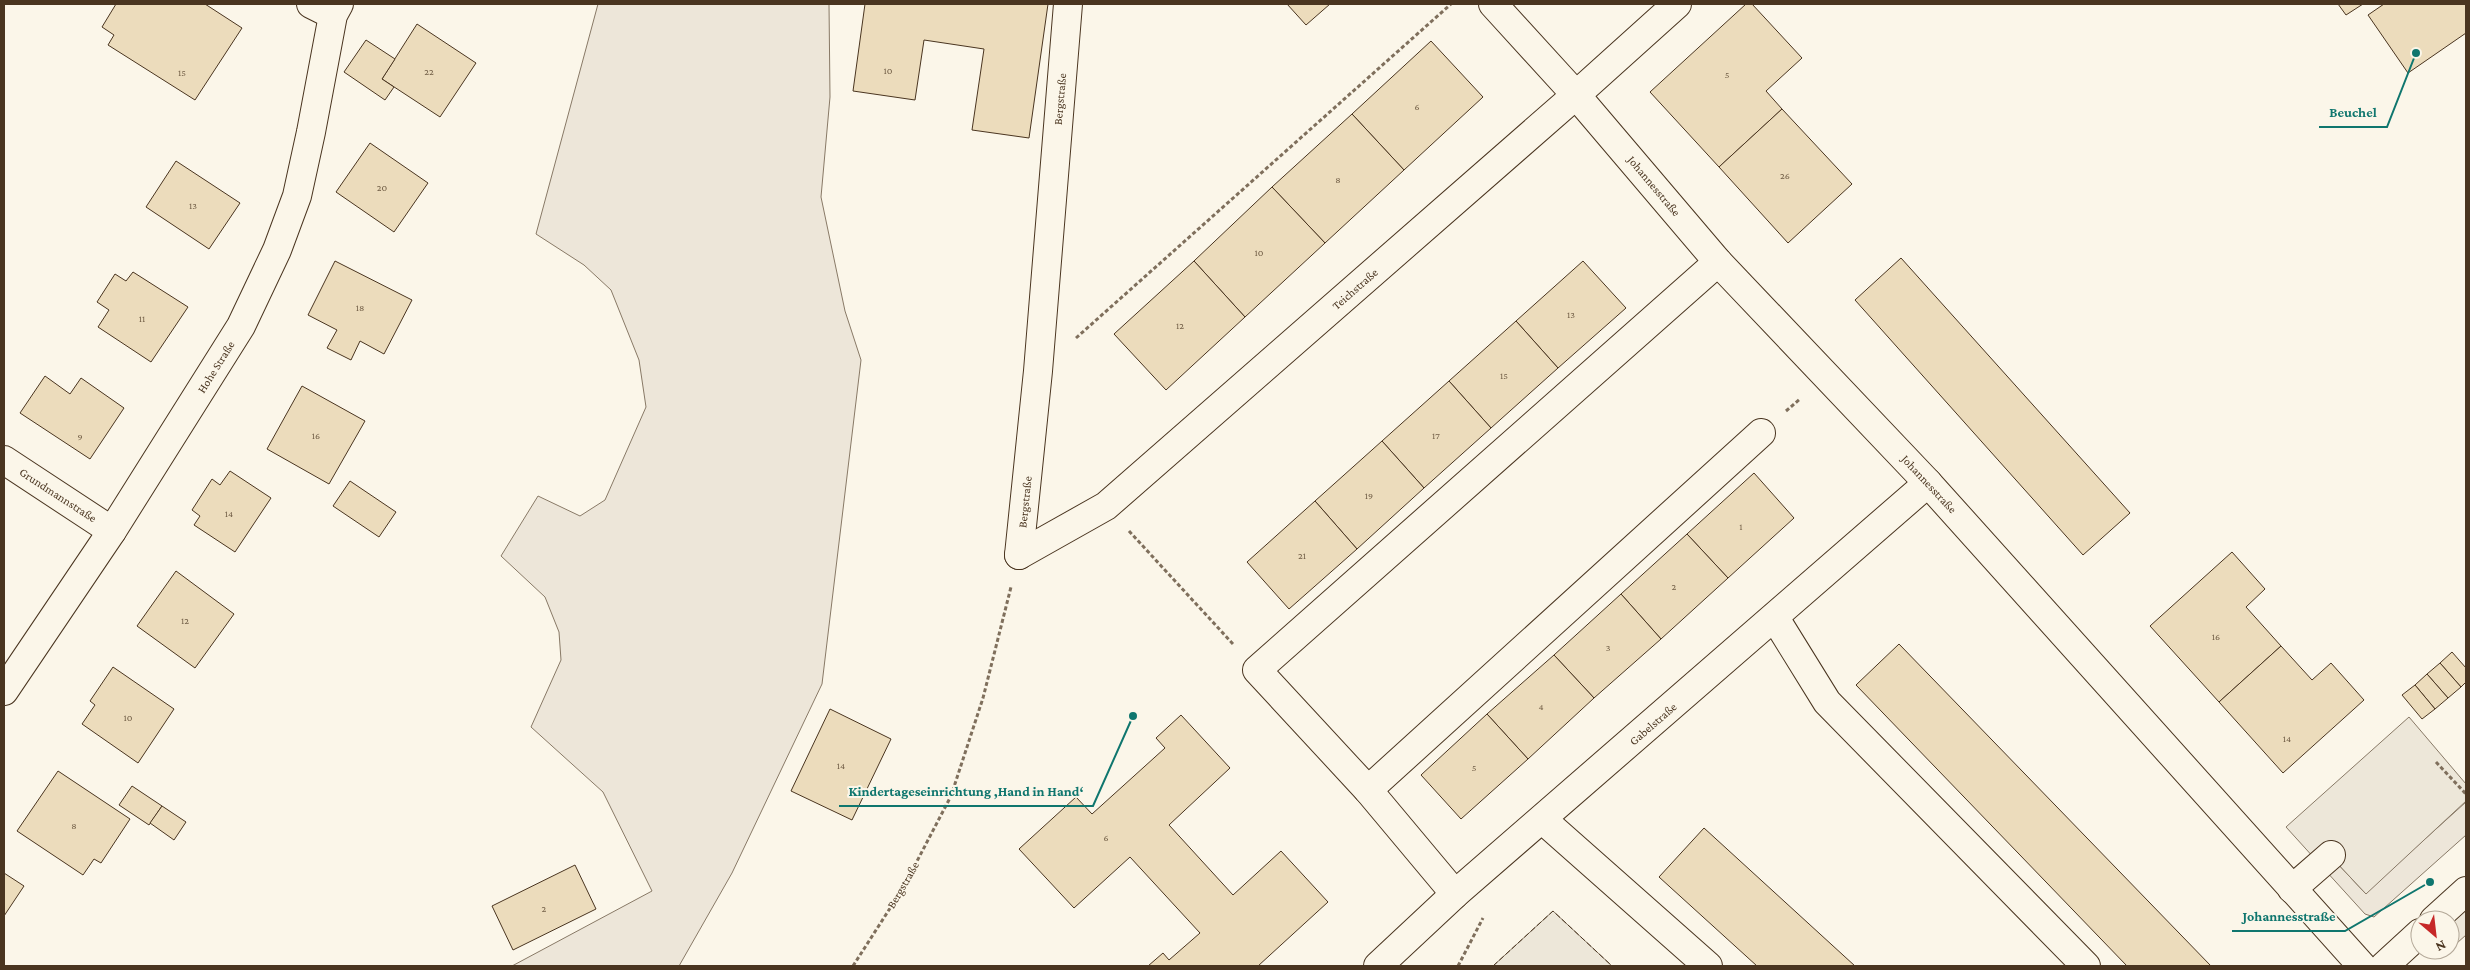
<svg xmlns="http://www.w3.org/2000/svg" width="2470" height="970" viewBox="0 0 2470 970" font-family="'Crimson Pro',serif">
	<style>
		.green { fill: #ede6d9; stroke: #887966 }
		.parking { fill: #ede7d9; stroke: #887966 }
		.building { fill: #ecdcbc; stroke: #4a3520 }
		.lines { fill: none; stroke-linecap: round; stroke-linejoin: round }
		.minor-casing { stroke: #4a3520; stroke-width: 30 }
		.path { stroke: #7f6f5c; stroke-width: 3; stroke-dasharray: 4 2.5; stroke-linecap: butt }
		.minor { stroke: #fbf6e9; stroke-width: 28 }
		.fence { stroke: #4a3520; stroke-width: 1; stroke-dasharray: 6 2.5; stroke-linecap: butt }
		.labels { text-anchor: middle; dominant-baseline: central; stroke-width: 4; stroke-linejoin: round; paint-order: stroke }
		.number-label { font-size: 10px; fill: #725f47 }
		.street-label { font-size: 12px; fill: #4a3520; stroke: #fbf6e9 }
		.leader { fill: none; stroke: #0f766e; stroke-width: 2 }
		.callout-dot { fill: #0f766e; stroke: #fbf6e9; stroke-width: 2 }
		.callout-label { font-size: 14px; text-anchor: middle; font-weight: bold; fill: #0f766e; stroke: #fbf6e9; stroke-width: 4; stroke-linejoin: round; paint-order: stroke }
	</style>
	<rect width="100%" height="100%" fill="#fbf6e9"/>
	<!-- green -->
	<g class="green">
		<polygon points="598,4 829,4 830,97 821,197 845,311 861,360 822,684 732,873 679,966 512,966 652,891 603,792 531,727 561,660 559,632 545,597 501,556 538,496 580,516 605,500 646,407 639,360 611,290 584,265 536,234"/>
		<polygon points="2466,802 2466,835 2374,917 2365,914 2325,870 2336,862 2365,893"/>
	</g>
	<!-- parking -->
	<g class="parking">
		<polygon points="2409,717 2466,784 2466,801 2366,894 2336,862 2325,870 2286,827"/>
		<polygon points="2466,891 2466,935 2457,943 2450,935 2450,920"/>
		<polygon points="1553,911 1612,966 1493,966"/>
	</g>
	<!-- building -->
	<g class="building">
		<polygon points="116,4 205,4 242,28 195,100 108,45 114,35 102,27"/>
		<polygon points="865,4 1048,4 1029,138 972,130 984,49 924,40 915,100 853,91"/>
		<polygon points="1287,4 1330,4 1306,25"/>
		<polygon points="1746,4 1752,4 1802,58 1766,91 1782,109 1719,167 1650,92"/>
		<polygon points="2338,4 2363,4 2346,15"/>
		<polygon points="2384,4 2466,4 2466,33 2408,73 2368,15"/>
		<polygon points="417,24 476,63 440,117 382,79"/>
		<polygon points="366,40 395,59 382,79 394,87 385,100 344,72"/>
		<polygon points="1431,41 1483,97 1404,170 1352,114"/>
		<polygon points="1782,109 1852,184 1788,243 1719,167"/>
		<polygon points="1352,114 1404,170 1325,243 1272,187"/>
		<polygon points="370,143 428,183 394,232 336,192"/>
		<polygon points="176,161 240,203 209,249 146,207"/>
		<polygon points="1272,187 1325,243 1245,317 1194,261"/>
		<polygon points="1901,258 2130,513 2083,555 1855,300"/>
		<polygon points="335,261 412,300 384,354 360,341 351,360 327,348 337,330 308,315"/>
		<polygon points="1194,261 1245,317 1166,390 1114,334"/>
		<polygon points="1583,261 1626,308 1558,368 1516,321"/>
		<polygon points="133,272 188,307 151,362 98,327 109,310 97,302 115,274 126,281"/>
		<polygon points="1516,321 1558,368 1491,428 1449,381"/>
		<polygon points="45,376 70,394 81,378 124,408 90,459 20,413"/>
		<polygon points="1449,381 1491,428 1424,488 1382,441"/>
		<polygon points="302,386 365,421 329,484 267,449"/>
		<polygon points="1382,441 1424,488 1357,549 1315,501"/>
		<polygon points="230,471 271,498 235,552 194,525 200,516 192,510 212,479 220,485"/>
		<polygon points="1754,473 1794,518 1728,578 1687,534"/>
		<polygon points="350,481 396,512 379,537 333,506"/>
		<polygon points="1315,501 1357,549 1289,609 1247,562"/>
		<polygon points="1687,534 1728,578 1661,639 1621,594"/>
		<polygon points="2232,552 2265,589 2246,607 2281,646 2219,702 2150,626"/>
		<polygon points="176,571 234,614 195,668 137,626"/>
		<polygon points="1621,594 1661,639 1594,698 1554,655"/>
		<polygon points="1899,644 2211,966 2127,966 1856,685"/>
		<polygon points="2281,646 2312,680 2331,663 2364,700 2283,773 2219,702"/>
		<polygon points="2452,652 2466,668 2466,682 2461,687 2440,663"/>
		<polygon points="1554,655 1594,698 1528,759 1487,714"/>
		<polygon points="2440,663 2461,687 2448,698 2427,674"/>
		<polygon points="113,667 174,709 138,763 82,724 95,705 90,701"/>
		<polygon points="2427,674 2448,698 2435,709 2415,685"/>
		<polygon points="2415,685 2435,709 2422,719 2402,695"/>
		<polygon points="830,709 891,739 852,820 791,791"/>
		<polygon points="1487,714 1528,759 1461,819 1421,775"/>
		<polygon points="1181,715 1230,768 1169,825 1233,895 1281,851 1328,902 1258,966 1148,966 1163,953 1169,960 1200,933 1130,857 1074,908 1019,849 1076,797 1092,814 1165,748 1156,738"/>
		<polygon points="58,771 130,819 101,863 94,859 83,875 17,831"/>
		<polygon points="132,786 162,806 149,825 119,805"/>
		<polygon points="162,806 186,822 174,840 150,823"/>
		<polygon points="1704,828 1855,966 1757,966 1659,877"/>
		<polygon points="575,865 596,909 513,950 492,906"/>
		<polygon points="4,873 24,886 4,916"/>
	</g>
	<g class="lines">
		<!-- minor casing -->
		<g class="minor-casing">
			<g id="minor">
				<polyline points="311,4 333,15"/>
				<polyline points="1493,4 1576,95 1718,262 1928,483 2362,966"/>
				<polyline points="4,460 112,531"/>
				<polyline points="1019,555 1106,506 1576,95 1677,4"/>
				<polyline points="1019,555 1038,371 1068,4"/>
				<polyline points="1775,618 1827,702 2086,966"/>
				<polyline points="4,691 112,531 241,326 277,250 297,196 311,132 333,15 339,4"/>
				<polyline points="1368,790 1761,433"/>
				<polyline points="1543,820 1708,966"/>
				<polyline points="2292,889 2331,855"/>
				<polyline points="1455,894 1368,790 1257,670 1718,262"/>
				<polyline points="2434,920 2466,891"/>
				<polyline points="1378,966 1455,894 1928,483"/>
				<polyline points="2384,966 2420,933"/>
			</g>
		</g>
		<!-- path -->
		<g class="path">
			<polyline points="1076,338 1451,4"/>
			<polyline points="1786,411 1800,399"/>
			<polyline points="1129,531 1233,644"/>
			<polyline points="2436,762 2466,794"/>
			<polyline points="853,966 903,888 951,796 983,698 1011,587"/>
			<polyline points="1458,966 1483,918"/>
		</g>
		<!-- minor -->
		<use href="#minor" class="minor"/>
		<!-- fence -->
		<polyline class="fence" points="1493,966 1553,911 1612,966"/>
	</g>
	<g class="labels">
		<!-- number labels -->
		<g class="number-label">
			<text x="888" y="70">10</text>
			<text x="429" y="71">22</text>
			<text x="182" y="72">15</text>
			<text x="1727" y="74">5</text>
			<text x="1417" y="106">6</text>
			<text x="1785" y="175">26</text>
			<text x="1338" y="179">8</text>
			<text x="382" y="187">20</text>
			<text x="193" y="205">13</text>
			<text x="1259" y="252">10</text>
			<text x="360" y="307">18</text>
			<text x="1571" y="314">13</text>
			<text x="142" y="318">11</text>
			<text x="1180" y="325">12</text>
			<text x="1504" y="375">15</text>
			<text x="316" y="435">16</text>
			<text x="1436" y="435">17</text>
			<text x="80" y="436">9</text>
			<text x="1369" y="495">19</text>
			<text x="229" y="513">14</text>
			<text x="1741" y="526">1</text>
			<text x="1302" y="555">21</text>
			<text x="1674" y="586">2</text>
			<text x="185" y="620">12</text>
			<text x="2216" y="636">16</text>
			<text x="1608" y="647">3</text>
			<text x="1541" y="706">4</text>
			<text x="128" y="717">10</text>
			<text x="2287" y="738">14</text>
			<text x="841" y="765">14</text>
			<text x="1474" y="767">5</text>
			<text x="74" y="825">8</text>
			<text x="1106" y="837">6</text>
			<text x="544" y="908">2</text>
		</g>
		<!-- street labels -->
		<g class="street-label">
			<text transform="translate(1060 99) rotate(-85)">Bergstraße</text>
			<text transform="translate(1654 186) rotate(50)">Johannesstraße</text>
			<text transform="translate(1355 289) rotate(-41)">Teichstraße</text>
			<text transform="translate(216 367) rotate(-58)">Hohe Straße</text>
			<text transform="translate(1929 484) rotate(47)">Johannesstraße</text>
			<text transform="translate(58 495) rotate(33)">Grundmannstraße</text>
			<text transform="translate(1025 502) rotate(-84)">Bergstraße</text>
			<text transform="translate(1653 724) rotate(-41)">Gabelstraße</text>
			<text transform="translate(903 885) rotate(-60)">Bergstraße</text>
		</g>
	</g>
	<!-- callouts -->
	<path class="leader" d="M2416 53L2387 127H2319M1133 716L1093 806H839M2430 882L2345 931H2232"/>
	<g class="callout-dot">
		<circle cx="2416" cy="53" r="5"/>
		<circle cx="1133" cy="716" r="5"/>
		<circle cx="2430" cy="882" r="5"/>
	</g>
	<g class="callout-label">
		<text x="2353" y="117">Beuchel</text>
		<text x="966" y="796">Kindertageseinrichtung ‚Hand in Hand‘</text>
		<text x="2289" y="921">Johannesstraße</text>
	</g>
	<!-- border -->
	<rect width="2470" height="970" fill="none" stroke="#4a3520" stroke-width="10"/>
	<!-- north arrow -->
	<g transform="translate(2435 935) rotate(152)"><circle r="24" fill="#fbf6e9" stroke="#b4a999"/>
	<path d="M0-4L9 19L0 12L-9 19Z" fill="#c62828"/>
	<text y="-8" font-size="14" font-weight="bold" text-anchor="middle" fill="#4a3520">N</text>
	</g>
</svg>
